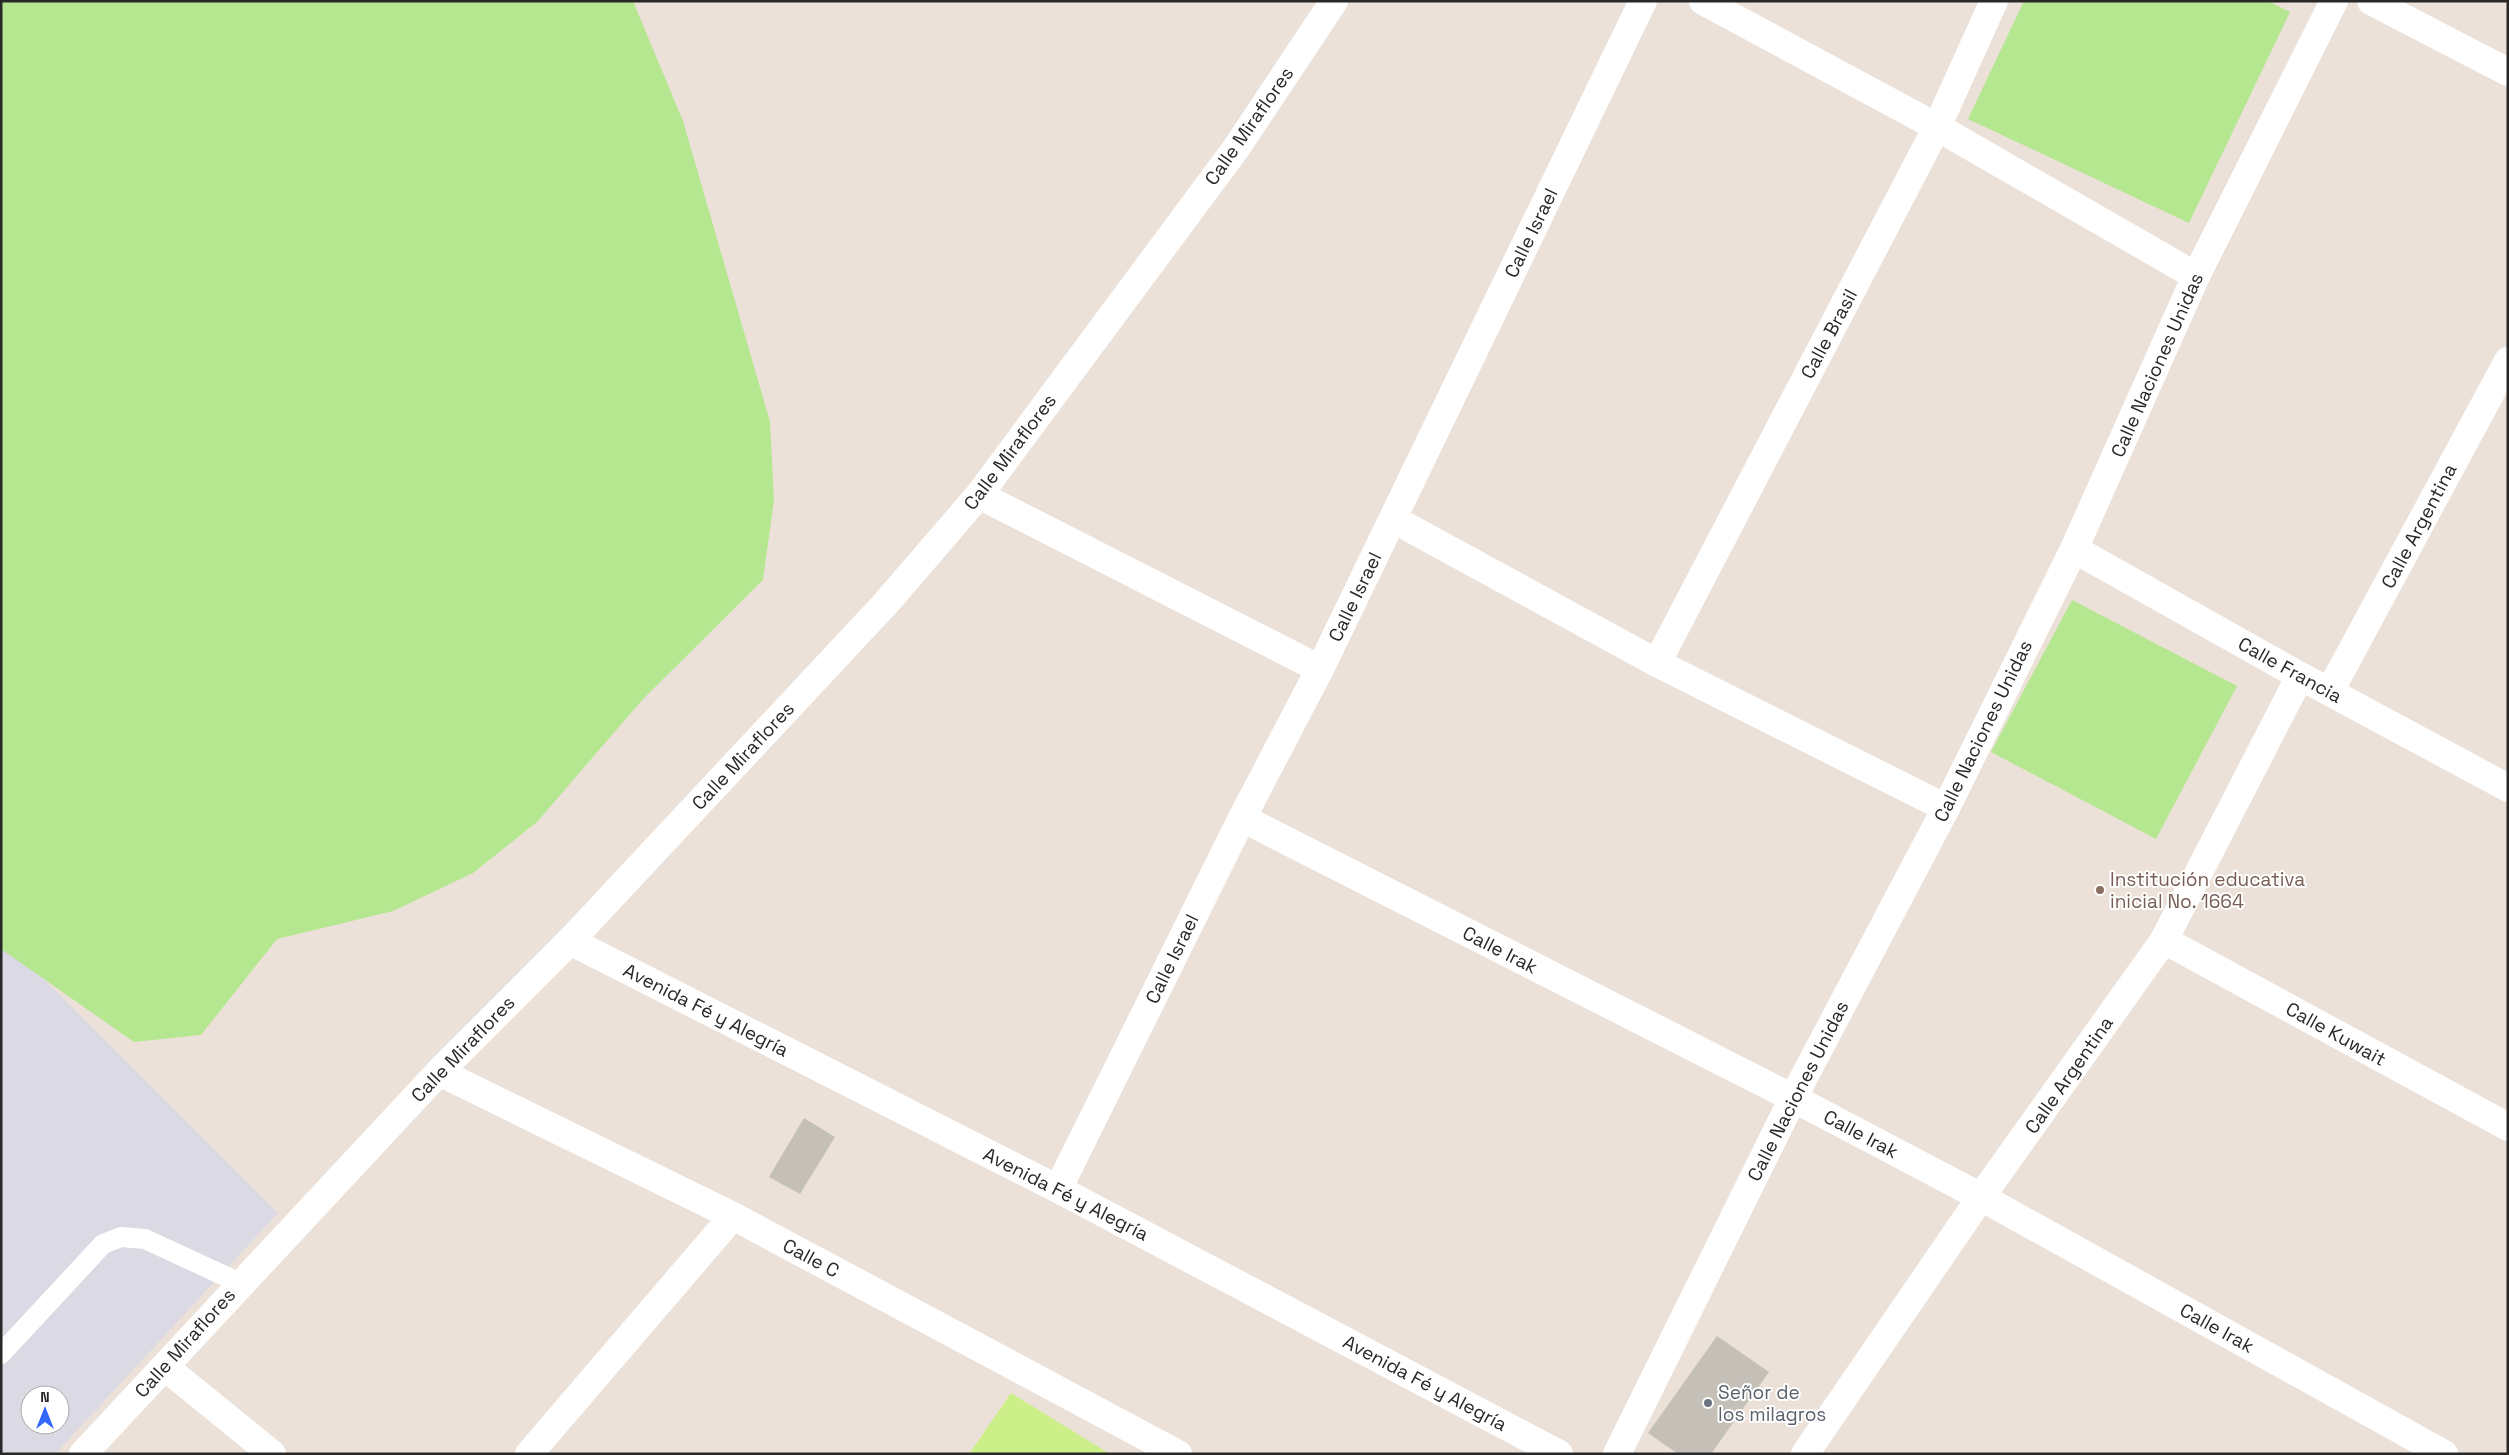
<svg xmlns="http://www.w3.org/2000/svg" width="2509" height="1455" viewBox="0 0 2509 1455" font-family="'Space Grotesk',sans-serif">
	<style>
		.industrial { fill: #dbd9e3; fill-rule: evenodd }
		.green { fill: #b4e78f }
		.pitch { fill: #ccef8a }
		.building { fill: #c5c0b7 }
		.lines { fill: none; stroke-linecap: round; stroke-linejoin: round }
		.service { stroke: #fff; stroke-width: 20 }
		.minor { stroke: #fff; stroke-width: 28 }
		.tertiary { stroke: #fff; stroke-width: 28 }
		.secondary { stroke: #fff; stroke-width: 28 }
		.education-dot { fill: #8d6e63; stroke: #fff; stroke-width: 2 }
		.worship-dot { fill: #6b7280; stroke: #fff; stroke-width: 2 }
		.labels { text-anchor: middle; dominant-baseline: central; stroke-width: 4; stroke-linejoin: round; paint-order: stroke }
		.street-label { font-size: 19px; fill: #282828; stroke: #fff }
		.education-label { font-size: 19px; fill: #785e54; stroke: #fff; text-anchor: start }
		.worship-label { font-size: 19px; fill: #5b616d; stroke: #fff; text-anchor: start }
	</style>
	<rect width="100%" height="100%" fill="#ece1d8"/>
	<!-- industrial -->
	<path class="industrial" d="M1,936L278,1213L55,1454H1ZM30,1395H60V1425H30Z"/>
	<!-- green -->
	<g class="green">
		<polygon points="1,1 633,1 683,121 770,422 774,500 763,580 643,699 537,822 473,873 393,911 277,939 201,1035 134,1042 1,949"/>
		<polygon points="2024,1 2268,1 2290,12 2189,223 1968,119"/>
		<polygon points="2072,600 2237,686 2156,839 1991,752"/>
	</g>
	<!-- pitch -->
	<polygon class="pitch" points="1011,1393 1110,1454 969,1454"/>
	<!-- building -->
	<g class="building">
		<polygon points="804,1118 835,1137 800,1194 769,1177"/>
		<polygon points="1717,1336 1769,1372 1711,1454 1678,1454 1648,1433"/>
	</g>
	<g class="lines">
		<!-- service -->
		<polyline class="service" points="1,1354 103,1244 121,1237 145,1239 240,1283"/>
		<!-- minor -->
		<g class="minor">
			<polyline points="1703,1 1937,127 2196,276"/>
			<polyline points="2371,1 2508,72"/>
			<polyline points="979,495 1320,669"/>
			<polyline points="1393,519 1657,663 1946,808"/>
			<polyline points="2074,549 2300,676 2508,788"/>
			<polyline points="1657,663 1937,127 1994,1"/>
			<polyline points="2330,691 2508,361"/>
			<polyline points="1242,818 1793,1098 1981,1197 2444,1454"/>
			<polyline points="2164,940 2508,1127"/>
			<polyline points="439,1072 733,1216 1178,1454"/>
			<polyline points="1058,1189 1242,818 1320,669 1643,1"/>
			<polyline points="165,1367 272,1454"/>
			<polyline points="529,1454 733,1216"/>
			<polyline points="1617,1454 1793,1098 1946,808 2074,549 2196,276 2334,1"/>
			<polyline points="1805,1454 1981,1197 2164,940 2300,676"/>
		</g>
		<!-- tertiary -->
		<polyline class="tertiary" points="570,941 1058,1189 1559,1454"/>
		<!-- secondary -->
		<polyline class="secondary" points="83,1454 439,1072 570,941 886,603 979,495 1237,147 1334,1"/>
	</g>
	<!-- markers -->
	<circle class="education-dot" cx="2100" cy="890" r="5"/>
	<circle class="worship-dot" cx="1708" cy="1403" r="5"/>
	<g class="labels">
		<!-- street labels -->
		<g class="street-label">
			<text transform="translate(1249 126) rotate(-55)">Calle Miraflores</text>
			<text transform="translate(1531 233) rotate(-64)">Calle Israel</text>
			<text transform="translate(1829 334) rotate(-62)">Calle Brasil</text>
			<text transform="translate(2157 365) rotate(-66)">Calle Naciones Unidas</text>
			<text transform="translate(1010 452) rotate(-53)">Calle Miraflores</text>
			<text transform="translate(2419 526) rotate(-62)">Calle Argentina</text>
			<text transform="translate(1355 597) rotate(-64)">Calle Israel</text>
			<text transform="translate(2290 670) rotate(29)">Calle Francia</text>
			<text transform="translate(1983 731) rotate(-64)">Calle Naciones Unidas</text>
			<text transform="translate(743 756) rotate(-47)">Calle Miraflores</text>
			<text transform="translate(1500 950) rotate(27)">Calle Irak</text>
			<text transform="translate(1172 959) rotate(-64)">Calle Israel</text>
			<text transform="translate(706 1010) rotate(27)">Avenida Fé y Alegría</text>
			<text transform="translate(2336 1034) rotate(29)">Calle Kuwait</text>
			<text transform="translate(463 1049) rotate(-46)">Calle Miraflores</text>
			<text transform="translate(2069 1075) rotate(-55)">Calle Argentina</text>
			<text transform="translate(1798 1091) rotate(-63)">Calle Naciones Unidas</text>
			<text transform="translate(1861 1134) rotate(28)">Calle Irak</text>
			<text transform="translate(1066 1194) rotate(27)">Avenida Fé y Alegría</text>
			<text transform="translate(811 1258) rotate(28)">Calle C</text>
			<text transform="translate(2217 1328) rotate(29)">Calle Irak</text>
			<text transform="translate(185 1343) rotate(-48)">Calle Miraflores</text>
			<text transform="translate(1425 1383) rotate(28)">Avenida Fé y Alegría</text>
		</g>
		<!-- education labels -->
		<g class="education-label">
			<text x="2110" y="879">Institución educativa<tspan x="2110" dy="22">inicial No. 1664</tspan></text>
		</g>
		<!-- worship labels -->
		<g class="worship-label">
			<text x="1718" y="1392">Señor de<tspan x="1718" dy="22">los milagros</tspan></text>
		</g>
	</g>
	<!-- border -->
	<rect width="2509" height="1455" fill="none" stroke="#282828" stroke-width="5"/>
	<!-- north arrow -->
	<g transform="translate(45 1410)"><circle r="24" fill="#ffffff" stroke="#a9a9a9"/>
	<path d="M0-4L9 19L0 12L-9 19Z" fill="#3167ff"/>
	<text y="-8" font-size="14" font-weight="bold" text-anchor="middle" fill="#282828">N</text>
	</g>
</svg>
